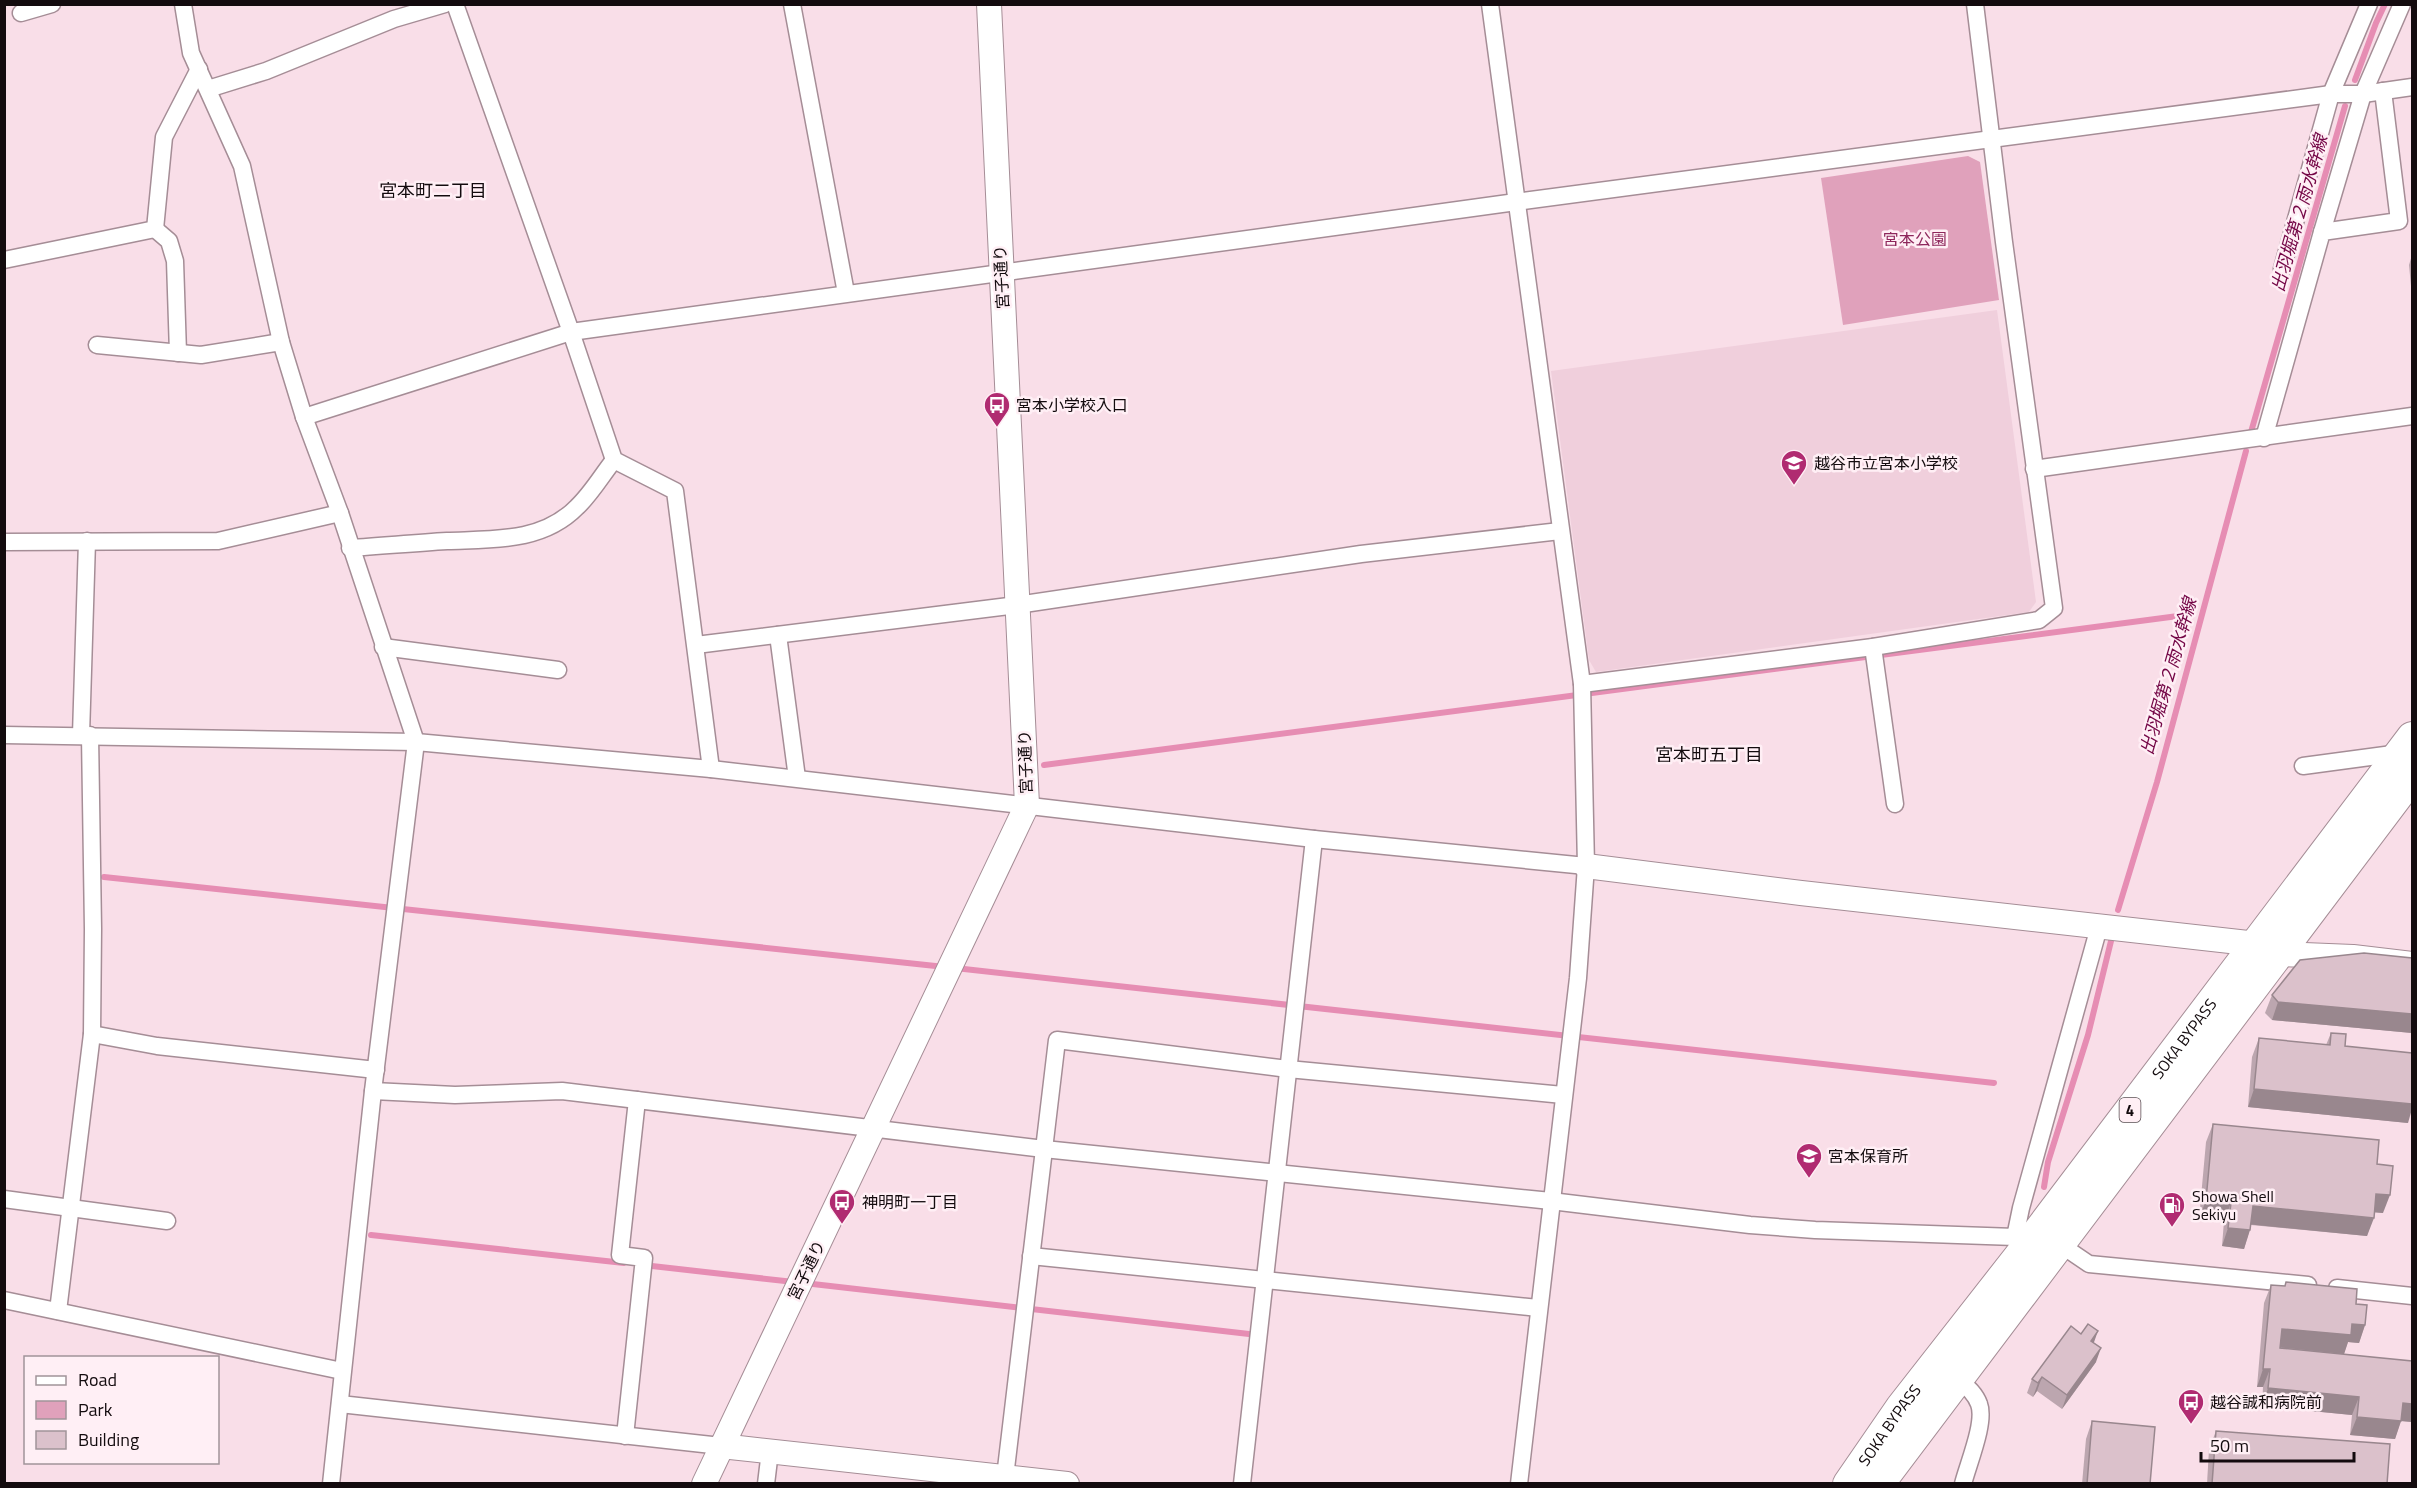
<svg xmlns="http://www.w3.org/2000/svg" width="2417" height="1488" viewBox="0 0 2417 1488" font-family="'Titillium Web','Noto Sans JP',sans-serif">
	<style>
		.built { fill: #f0cfdc }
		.green { fill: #e0a1bb }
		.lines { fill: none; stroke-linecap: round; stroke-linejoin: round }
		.stream { stroke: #e68db3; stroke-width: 6 }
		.street-casing { stroke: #a58d96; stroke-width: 19 }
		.secondary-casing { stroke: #a58d96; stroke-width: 26 }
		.highway-casing { stroke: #a58d96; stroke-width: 32 }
		.street { stroke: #fff; stroke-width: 16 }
		.secondary { stroke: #fff; stroke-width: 24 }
		.highway { stroke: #fff; stroke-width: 30 }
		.wall { fill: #bca6af }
		.shaded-wall { fill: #99878e }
		.building { fill: #dbc1cb; stroke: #99878e; stroke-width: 1.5 }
		.labels { text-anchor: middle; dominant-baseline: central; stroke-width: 5; stroke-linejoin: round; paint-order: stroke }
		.shield { fill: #ffeff5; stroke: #5a4f53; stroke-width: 1.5 }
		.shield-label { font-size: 15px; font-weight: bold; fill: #130b0e }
		.park-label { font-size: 16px; fill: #8e275c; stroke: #ffeff5 }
		.street-label { font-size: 16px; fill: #130b0e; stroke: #ffeff5 }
		.poi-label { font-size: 16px; fill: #130b0e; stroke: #ffeff5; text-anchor: start }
		.neighbourhood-label { font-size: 18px; fill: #130b0e; stroke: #ffeff5 }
		.water-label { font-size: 18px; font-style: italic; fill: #740646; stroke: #ffeff5 }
	</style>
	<rect width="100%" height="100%" fill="#f9dee8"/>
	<!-- built -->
	<polygon class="built" points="1997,310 2036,602 2029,612 1596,672 1589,660 1551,371"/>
	<!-- green -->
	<polygon class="green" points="1968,156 1980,162 1999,300 1843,325 1821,178"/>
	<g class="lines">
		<!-- stream -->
		<g class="stream">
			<polyline points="2355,80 2376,23 2385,4"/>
			<polyline points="2251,432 2345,106"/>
			<polyline points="1044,765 2178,616"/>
			<polyline points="104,877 945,967"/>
			<polyline points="2118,910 2157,782 2246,451"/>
			<polyline points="955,968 1994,1083"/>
			<polyline points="2044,1187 2048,1162 2088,1035 2111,941"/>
			<polyline points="371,1235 624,1263"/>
			<polyline points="643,1265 794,1282"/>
			<polyline points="804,1283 1249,1334"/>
		</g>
		<!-- street casing -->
		<g class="street-casing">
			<g id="street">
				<polyline points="183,4 191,53 242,166 281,342 304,417 340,513 416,742 373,1091 331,1484"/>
				<polyline points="455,4 571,332 614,460 675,491 711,769"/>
				<polyline points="792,4 846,293"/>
				<polyline points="1490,4 1582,684 1586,866 1578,978 1519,1484"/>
				<polyline points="21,13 52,4"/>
				<polyline points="208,89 266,71 394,19 445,4"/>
				<polyline points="155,229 169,241 175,261 178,353"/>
				<polyline points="2322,232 2363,94 2402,4"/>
				<polyline points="4,260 155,229 164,137 199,69"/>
				<polyline points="2282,269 2331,94 2369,4"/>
				<polyline points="97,345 201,355 281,342"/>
				<polyline points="304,417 571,332 1516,202 2331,94 2363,94 2412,87"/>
				<polyline points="2264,438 2322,232 2399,221 2383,91"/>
				<polyline points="2034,469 2412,416"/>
				<polyline points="4,542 218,541 340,513"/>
				<path d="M350,548C382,546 414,543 447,541C491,539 542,543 577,507C591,494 602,475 614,460"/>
				<polyline points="778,635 797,778"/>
				<polyline points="696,645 1017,605 1361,554 1560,531"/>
				<polyline points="383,647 558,670"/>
				<polyline points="1873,647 1895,804"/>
				<polyline points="1582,684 1873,647 2039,620 2054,608 2004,242 1975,4"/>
				<polyline points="4,735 416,742 711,769 1314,839 1586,866"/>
				<polyline points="81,735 87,541"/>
				<polyline points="2303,766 2400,753"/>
				<polyline points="92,1034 157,1046 376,1070"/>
				<polyline points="373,1091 455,1095 562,1091 1044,1149 1551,1201 1750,1225 1815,1230 2015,1237 2021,1208 2099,927"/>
				<polyline points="4,1199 167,1221"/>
				<polyline points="2061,1245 2089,1264 2308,1285"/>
				<polyline points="1031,1256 1538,1308"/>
				<polyline points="2337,1288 2412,1296"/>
				<polyline points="4,1300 342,1371"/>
				<polyline points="58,1311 92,1034 93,929 90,735"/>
				<path d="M1958,1379C1966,1386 1975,1393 1979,1404C1986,1422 1968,1464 1963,1484"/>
				<polyline points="340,1404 721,1446"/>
				<polyline points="625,1436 644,1258 620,1255 637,1100"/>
				<polyline points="1005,1477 1057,1040 1288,1069 1563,1095"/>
				<polyline points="766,1484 770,1451"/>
				<polyline points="1242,1484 1314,839"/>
			</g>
		</g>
		<!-- secondary casing -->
		<g class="secondary-casing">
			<g id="secondary">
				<polyline points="1586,866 1801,893 2257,944 2278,954 2353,957 2412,964"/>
				<polyline points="721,1446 1067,1484"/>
				<polyline points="704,1484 1027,805 989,4"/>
			</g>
		</g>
		<!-- highway casing -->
		<g class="highway-casing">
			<g id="highway">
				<path id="s1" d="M1848,1484L1901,1407L2027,1246L2412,737"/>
				<polyline points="1879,1484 2412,777"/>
			</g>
		</g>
		<!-- street -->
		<use href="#street" class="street"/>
		<!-- secondary -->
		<use href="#secondary" class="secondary"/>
		<!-- highway -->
		<use href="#highway" class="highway"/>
	</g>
	<!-- wall -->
	<g class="wall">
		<polygon points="2412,255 2412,297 2409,265"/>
		<polygon points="2412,958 2412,1033 2272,1020 2265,1013 2272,995"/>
		<polygon points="2331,1033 2345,1046 2408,1123 2248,1107 2252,1057 2259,1038 2326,1045"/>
		<polygon points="2213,1124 2377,1164 2383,1213 2374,1212 2367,1236 2251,1225 2244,1249 2222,1246 2224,1221 2199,1219 2206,1142"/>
		<polygon points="2286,1282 2356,1304 2365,1325 2359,1343 2348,1342 2344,1354 2280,1348 2412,1361 2412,1422 2401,1421 2395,1439 2350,1435 2352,1415 2262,1406 2263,1387 2257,1387 2264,1303 2271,1285 2285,1286"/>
		<polygon points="2094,1343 2096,1362 2062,1409 2037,1391 2033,1397 2027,1393 2032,1379"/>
		<polygon points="2092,1421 2150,1484 2082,1484 2086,1439"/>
		<polygon points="2216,1431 2387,1484 2207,1484 2209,1449"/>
	</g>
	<!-- shaded-wall -->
	<g class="shaded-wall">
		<polygon points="2278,1002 2412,1014 2412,1033 2272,1020"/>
		<polygon points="2254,1089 2412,1104 2412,1109 2408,1123 2248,1107"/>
		<polygon points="2376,1194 2390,1195 2383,1213 2370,1212"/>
		<polygon points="2206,1200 2231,1203 2224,1221 2199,1219"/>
		<polygon points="2253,1206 2374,1218 2367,1236 2246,1224"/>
		<polygon points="2228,1228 2250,1230 2244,1249 2222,1246"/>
		<polygon points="2352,1324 2365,1325 2359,1343 2348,1342 2344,1354 2276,1347 2282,1329"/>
		<polygon points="2098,1331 2093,1345 2091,1341"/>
		<polygon points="2101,1348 2096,1362 2062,1409 2067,1395"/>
		<polygon points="2263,1369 2270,1369 2263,1387 2257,1387"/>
		<polygon points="2042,1377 2037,1391 2033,1397 2038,1383"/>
		<polygon points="2268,1388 2359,1397 2352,1415 2262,1406"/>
		<polygon points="2403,1403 2412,1404 2412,1422 2401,1421 2395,1439 2350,1435 2357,1417"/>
	</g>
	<!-- building -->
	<g class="building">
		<polygon points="2364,953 2412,958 2412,1014 2278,1002 2272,995 2300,960"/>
		<polygon points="2331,1033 2346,1034 2345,1046 2412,1053 2412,1104 2254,1089 2259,1038 2330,1045"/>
		<polygon points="2213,1124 2379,1140 2377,1164 2393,1166 2390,1195 2376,1194 2374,1218 2253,1206 2250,1230 2228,1228 2231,1203 2206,1200"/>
		<polygon points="2286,1282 2357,1289 2356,1304 2367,1305 2365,1325 2352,1324 2351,1335 2282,1329 2280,1348 2412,1361 2412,1404 2403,1403 2401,1421 2357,1417 2359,1397 2268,1388 2270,1369 2263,1369 2271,1285 2285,1286"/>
		<polygon points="2088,1324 2098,1331 2091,1341 2101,1348 2067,1395 2042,1377 2038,1383 2032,1379 2071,1326 2081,1334"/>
		<polygon points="2092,1421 2155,1427 2150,1484 2087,1484"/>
		<polygon points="2216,1431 2390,1444 2387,1484 2212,1484"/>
	</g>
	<!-- icons -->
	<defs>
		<g id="bus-pin" transform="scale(1.35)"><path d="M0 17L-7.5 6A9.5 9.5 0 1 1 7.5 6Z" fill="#b02b71" stroke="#ffeff5"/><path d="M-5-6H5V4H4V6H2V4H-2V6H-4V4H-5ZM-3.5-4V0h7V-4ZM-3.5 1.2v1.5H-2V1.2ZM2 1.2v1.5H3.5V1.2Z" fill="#fff"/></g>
		<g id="school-pin" transform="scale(1.35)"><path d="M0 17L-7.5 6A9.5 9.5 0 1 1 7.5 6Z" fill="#b02b71" stroke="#ffeff5"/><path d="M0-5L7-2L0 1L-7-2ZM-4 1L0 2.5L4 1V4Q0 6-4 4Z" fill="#fff"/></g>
		<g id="fuel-pin" transform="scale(1.35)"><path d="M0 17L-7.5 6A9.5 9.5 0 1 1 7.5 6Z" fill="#b02b71" stroke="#ffeff5"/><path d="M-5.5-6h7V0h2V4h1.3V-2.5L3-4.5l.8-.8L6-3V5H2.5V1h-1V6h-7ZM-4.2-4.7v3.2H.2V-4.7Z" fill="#fff"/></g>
	</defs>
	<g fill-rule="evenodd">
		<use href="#bus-pin" x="997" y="405"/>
		<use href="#school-pin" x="1794" y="463"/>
		<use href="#school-pin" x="1809" y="1156"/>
		<use href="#bus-pin" x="842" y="1202"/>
		<use href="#fuel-pin" x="2172" y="1205"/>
		<use href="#bus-pin" x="2191" y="1402"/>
	</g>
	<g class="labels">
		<!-- shield labels -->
		<rect class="shield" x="2119.5" y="1098" width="21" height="24" rx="4.5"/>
		<g class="shield-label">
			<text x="2130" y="1110">4</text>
		</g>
		<!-- park labels -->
		<g class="park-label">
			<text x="1915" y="239">宮本公園</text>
		</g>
		<!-- street labels -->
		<g class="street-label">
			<text transform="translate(1001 277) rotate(-93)">宮子通り</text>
			<text transform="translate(1025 762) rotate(-92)">宮子通り</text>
			<text stroke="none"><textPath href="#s1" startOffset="558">SOKA BYPASS</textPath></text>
			<text transform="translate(806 1270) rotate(-64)">宮子通り</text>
			<text stroke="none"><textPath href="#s1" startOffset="72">SOKA BYPASS</textPath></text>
		</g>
		<!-- poi labels -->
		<g class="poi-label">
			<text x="1016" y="405">宮本小学校入口</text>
			<text x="1814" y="463">越谷市立宮本小学校</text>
			<text x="1828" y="1156">宮本保育所</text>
			<text x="2192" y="1196">Showa Shell<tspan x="2192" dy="18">Sekiyu</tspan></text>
			<text x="862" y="1202">神明町一丁目</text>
			<text x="2210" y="1402">越谷誠和病院前</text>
		</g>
		<!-- neighbourhood labels -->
		<g class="neighbourhood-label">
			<text x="433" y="190">宮本町二丁目</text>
			<text x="1709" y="754">宮本町五丁目</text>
		</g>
		<!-- water labels -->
		<g class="water-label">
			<text transform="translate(2299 213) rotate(-74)">出羽堀第２雨水幹線</text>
			<text transform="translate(2168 676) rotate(-74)">出羽堀第２雨水幹線</text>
		</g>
	</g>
	<!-- border -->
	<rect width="2417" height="1488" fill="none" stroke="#130b0e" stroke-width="12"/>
	<!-- legend -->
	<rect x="24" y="1356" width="195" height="108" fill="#ffeff5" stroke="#a19499" stroke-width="1.5"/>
	<rect x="36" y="1376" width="30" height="9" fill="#ffffff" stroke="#a19499" stroke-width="1.5"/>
	<text x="78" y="1386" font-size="18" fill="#130b0e">Road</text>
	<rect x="36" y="1401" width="30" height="18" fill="#e0a1bb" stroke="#a19499" stroke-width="1.5"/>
	<text x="78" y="1416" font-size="18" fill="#130b0e">Park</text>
	<rect x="36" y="1431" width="30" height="18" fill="#dbc1cb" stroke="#a19499" stroke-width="1.5"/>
	<text x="78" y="1446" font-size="18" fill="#130b0e">Building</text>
	<!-- scale -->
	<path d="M2201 1452v9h153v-9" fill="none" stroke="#130b0e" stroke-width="3"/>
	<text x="2210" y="1452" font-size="18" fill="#130b0e" stroke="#ffeff5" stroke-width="4.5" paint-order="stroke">50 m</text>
</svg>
